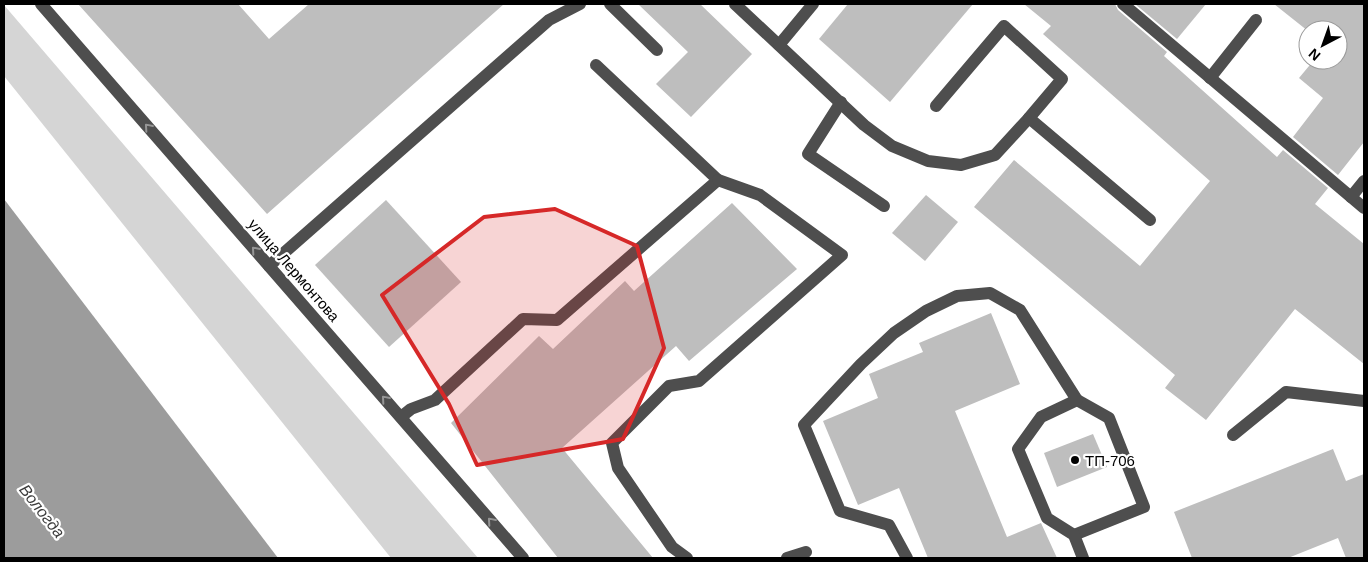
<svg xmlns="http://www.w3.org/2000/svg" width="1368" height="562" viewBox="0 0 1368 562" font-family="Arial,sans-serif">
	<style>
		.green { fill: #d5d5d5 }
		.water { fill: #9c9c9c }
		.building { fill: #bebebe }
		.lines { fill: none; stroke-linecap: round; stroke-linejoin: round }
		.minor { stroke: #4e4e4e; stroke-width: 12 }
		.oneway { stroke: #959595 }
		.marked { fill: #d62828; fill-opacity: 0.2; stroke: #d62828; stroke-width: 4; stroke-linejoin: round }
		.poi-dot { fill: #000; stroke: #fff; stroke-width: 2 }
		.labels { text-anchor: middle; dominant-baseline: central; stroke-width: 4.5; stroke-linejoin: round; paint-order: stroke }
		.street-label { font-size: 15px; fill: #000; stroke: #fff }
		.poi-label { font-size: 15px; fill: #000; stroke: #fff; text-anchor: start }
		.water-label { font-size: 16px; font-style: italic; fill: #3d3d3d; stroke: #fff }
	</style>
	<rect width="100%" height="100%" fill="#fff"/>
	<!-- green -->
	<polygon class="green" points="4,5 478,558 391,558 4,76"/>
	<!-- water -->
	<polygon class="water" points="4,199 278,558 4,558"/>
	<!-- building -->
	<g class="building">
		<polygon points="78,4 238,4 269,39 309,4 504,4 267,214"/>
		<polygon points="638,4 700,4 752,54 691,117 656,84 688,52"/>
		<polygon points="848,4 973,4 890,102 819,39"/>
		<polygon points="1024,4 1115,4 1118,10 1167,52 1164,56 1277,157 1283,150 1328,188 1315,204 1364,244 1364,364 1295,309 1206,420 1165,388 1175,375 974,207 1014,160 1140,266 1210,181 1043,34 1051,26"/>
		<polygon points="1135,4 1206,4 1177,39"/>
		<polygon points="1274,4 1364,4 1364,142 1338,175 1293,137 1323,98 1299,78 1314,60 1338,60 1338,30 1308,31"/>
		<polygon points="926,195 958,222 925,261 892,233"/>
		<polygon points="386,200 461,282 389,347 315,265"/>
		<polygon points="732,203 797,269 689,361 676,346 562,448 653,558 558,558 451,423 539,336 553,349 625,281 634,291"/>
		<polygon points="991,313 1020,384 955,411 1007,537 1041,523 1057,558 928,558 899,488 858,505 823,421 878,398 869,374 923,352 919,343"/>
		<polygon points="1093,434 1107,467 1057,487 1044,453"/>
		<polygon points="1333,449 1346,481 1364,474 1364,558 1346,558 1338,538 1288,558 1192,558 1174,512"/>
	</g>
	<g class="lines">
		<!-- minor -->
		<g class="minor">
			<polyline points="41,4 523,558"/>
			<polyline points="610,4 657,50"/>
			<polyline points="735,4 864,125 892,146 928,161 961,165 995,155 1029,118"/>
			<polyline points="1123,4 1364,208"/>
			<polyline points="779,45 813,4"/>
			<polyline points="1210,78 1256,20"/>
			<polyline points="841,102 808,154 884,206"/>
			<polyline points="936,106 1004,26 1062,79 1029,118 1150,220"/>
			<polyline points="1351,197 1364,181"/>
			<polyline points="269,266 549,20 580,4"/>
			<polyline points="401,417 411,409 435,400 523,319 557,320 718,180 596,65"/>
			<polyline points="1233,435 1286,392 1364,401"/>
			<polyline points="1074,535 1144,507 1109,418 1077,400"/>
			<polyline points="687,558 672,547 618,468 612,443 669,386 699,381 842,255 760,195 718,180"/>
			<polyline points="787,558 806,552"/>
			<polyline points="907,558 889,525 840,511 804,425 861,364 894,333 926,311 957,296 990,293 1020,310 1077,400 1041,417 1018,449 1047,518 1074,535 1083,558"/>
		</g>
	</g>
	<!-- one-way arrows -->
	<defs><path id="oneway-chevron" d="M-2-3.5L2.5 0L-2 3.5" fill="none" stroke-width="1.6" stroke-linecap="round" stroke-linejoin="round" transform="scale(1.25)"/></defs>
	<g class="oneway">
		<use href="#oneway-chevron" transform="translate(148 127) rotate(-131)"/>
		<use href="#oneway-chevron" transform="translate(255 250) rotate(-131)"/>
		<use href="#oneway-chevron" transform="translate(385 399) rotate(-131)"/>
		<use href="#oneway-chevron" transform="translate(491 521) rotate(-131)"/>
	</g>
	<!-- marked area -->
	<path class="marked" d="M555,209L637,246L664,348L623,439L477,465L449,404L382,295L484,217Z"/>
	<!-- markers -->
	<circle class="poi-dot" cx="1075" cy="460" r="5"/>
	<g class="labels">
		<!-- street labels -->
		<g class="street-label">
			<text transform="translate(294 270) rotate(49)">улица Лермонтова</text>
		</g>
		<!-- poi labels -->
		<g class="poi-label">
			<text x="1085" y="460">ТП-706</text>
		</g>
		<!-- water labels -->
		<g class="water-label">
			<text transform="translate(42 511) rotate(52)">Вологда</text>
		</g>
	</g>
	<!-- border -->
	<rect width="1368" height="562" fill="none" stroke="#000000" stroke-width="10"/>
	<!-- north arrow -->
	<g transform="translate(1323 45) rotate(221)"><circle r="24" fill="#ffffff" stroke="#999999"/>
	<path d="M0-4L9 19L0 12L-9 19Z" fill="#000000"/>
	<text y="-8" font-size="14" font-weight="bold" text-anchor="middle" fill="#000000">N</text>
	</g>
</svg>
